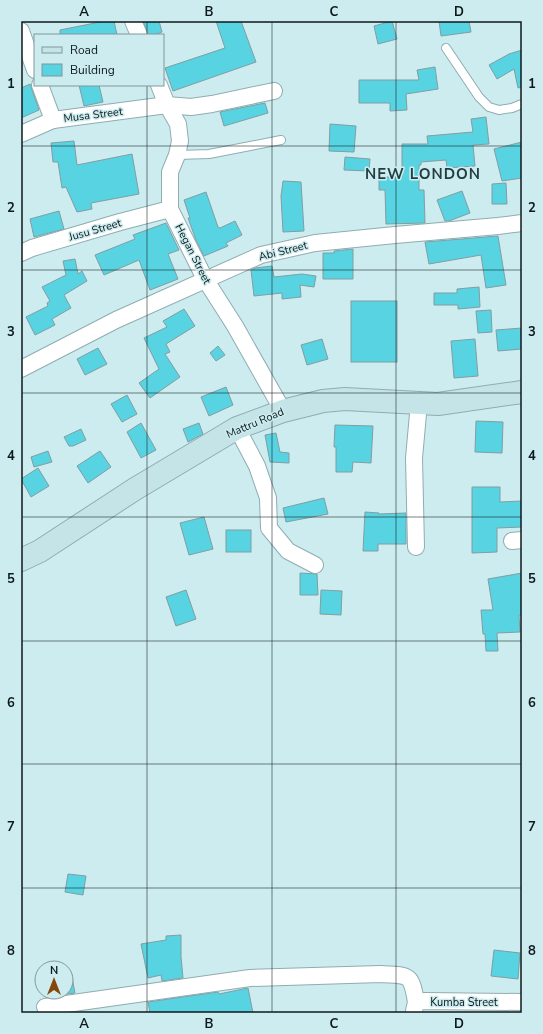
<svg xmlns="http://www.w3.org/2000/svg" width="543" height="1034" viewBox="0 0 543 1034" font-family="'Nunito Sans',sans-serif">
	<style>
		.building { fill: #57d3e1; stroke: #819ea2 }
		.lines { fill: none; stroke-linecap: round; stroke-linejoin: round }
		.lane-casing { stroke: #8fadb1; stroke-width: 10 }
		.street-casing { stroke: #8fadb1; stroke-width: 18 }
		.secondary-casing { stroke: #8fadb1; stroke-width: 24 }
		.lane { stroke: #fff; stroke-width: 8 }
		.street { stroke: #fff; stroke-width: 16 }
		.secondary { stroke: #c4e4e8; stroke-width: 22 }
		.grid { fill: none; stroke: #0e191b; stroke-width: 1; stroke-opacity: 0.55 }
		.labels { text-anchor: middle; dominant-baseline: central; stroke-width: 3; stroke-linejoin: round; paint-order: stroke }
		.street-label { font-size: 11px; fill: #0e191b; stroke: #cdecf0 }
		.district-label { font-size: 15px; font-weight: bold; letter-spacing: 1px; fill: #233e41; stroke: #cdecf0 }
		.neatline { fill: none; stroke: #0e191b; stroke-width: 1.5 }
		.grid-label { font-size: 13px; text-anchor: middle; font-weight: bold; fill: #0e191b }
	</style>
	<rect width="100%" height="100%" fill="#cdecf0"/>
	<!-- building -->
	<g class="building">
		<polygon points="105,21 114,21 117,35 60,35 60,30"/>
		<polygon points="143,21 159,21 162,32 154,35 148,35"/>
		<polygon points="216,21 241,21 256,62 173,91 165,68 225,48"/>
		<polygon points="392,21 397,39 378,44 374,26"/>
		<polygon points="439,21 469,21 471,32 441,36"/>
		<polygon points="522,50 522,87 518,88 514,69 497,79 489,65 509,54"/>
		<polygon points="435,67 438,89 406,94 407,110 390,111 390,103 359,103 359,80 419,80 417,70"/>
		<polygon points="30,84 39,110 21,118 21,88"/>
		<polygon points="79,85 99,85 103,102 84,106"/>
		<polygon points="265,103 268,113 224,126 220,112"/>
		<polygon points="486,117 489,144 473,145 475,166 447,168 446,160 421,162 421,165 419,165 419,190 424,190 425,223 386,224 385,190 379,190 379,177 402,177 402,144 428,144 427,136 473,132 471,119"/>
		<polygon points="330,124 356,126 354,152 329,151"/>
		<polygon points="74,141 77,165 132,154 139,194 91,203 92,209 77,212 66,187 62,188 58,162 53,162 51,143"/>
		<polygon points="522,142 522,178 502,181 494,149"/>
		<polygon points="345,157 370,159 369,171 344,170"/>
		<polygon points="283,181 301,182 304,231 283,232 281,196"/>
		<polygon points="506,183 507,204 492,204 492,184"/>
		<polygon points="462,191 470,213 449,221 445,221 437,200"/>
		<polygon points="206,192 218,227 220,228 235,221 242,235 226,243 228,246 204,256 196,240 188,218 190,218 184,200"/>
		<polygon points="59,211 64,229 34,237 30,219"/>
		<polygon points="166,223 179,250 168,254 178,279 150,290 139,260 104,275 95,255 135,239 133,235"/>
		<polygon points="498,236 506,285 486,288 481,255 429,264 425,242"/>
		<polygon points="353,249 353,279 323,279 323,253 334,253 334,251"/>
		<polygon points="75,259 78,274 82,271 87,281 64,295 71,308 52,319 55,325 35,335 26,317 48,306 47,303 50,301 42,287 66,275 63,261"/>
		<polygon points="272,266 274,277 302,274 316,276 314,287 300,285 301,297 282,299 282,293 254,296 251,270 255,268"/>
		<polygon points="479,287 480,307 458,309 458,305 434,305 434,293 457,293 457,289"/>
		<rect x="351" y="301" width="46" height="61"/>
		<polygon points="184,309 195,326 166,344 170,352 165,354 180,377 150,398 139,383 159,369 144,338 167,327 163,321"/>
		<polygon points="491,310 492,332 478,333 476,311"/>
		<polygon points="522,328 522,349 498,351 496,330"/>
		<polygon points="322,339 328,359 307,365 301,345"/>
		<polygon points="475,339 478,376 454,378 451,341"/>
		<polygon points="218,346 225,355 216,361 210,353"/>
		<polygon points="98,348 107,364 85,375 77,359"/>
		<polygon points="226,387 233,405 209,416 201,397"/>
		<polygon points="127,395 137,414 122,422 111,404"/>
		<polygon points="476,421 503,422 502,453 475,452"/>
		<polygon points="141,423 156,450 141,458 127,432"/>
		<polygon points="199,423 203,434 188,442 183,429"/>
		<polygon points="335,425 373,426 371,463 353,462 352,472 336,472 336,447 334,447"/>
		<polygon points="81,429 86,440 73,446 69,446 64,437"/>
		<polygon points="276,433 280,452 289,453 289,463 270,462 265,435"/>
		<polygon points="48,451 52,462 34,467 31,457"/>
		<polygon points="100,451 111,467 88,483 77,466"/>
		<polygon points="38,468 49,486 31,497 21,479"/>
		<polygon points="472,487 500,487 500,502 522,501 522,527 497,528 497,552 472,553"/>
		<polygon points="324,498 328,514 286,522 283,508"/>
		<polygon points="365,512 379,513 379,514 406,513 406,544 378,544 378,551 363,551"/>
		<polygon points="204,517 213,549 189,555 180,523"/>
		<rect x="226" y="530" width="25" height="22"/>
		<polygon points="300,573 317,574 318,595 300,595"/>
		<polygon points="522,573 522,615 519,615 520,632 497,633 498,651 486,651 485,634 483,634 481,610 493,610 488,579"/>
		<polygon points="186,590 196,619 176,626 166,597"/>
		<polygon points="321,590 342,591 341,615 320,614"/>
		<polygon points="68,874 86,876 83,895 65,892"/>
		<polygon points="181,935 181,957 183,978 162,981 161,975 148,978 141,944 166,940 166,936"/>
		<polygon points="494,950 520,953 518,979 491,976"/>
		<polygon points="66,972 71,972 75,993 60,995 59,992 66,992"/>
		<polygon points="248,988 253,1013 150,1013 148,1002 218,992 219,994"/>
	</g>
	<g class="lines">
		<!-- lane casing -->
		<g class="lane-casing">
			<g id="lane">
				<polyline points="446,48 479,97 489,107 499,110 512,108 522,104"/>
				<polyline points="177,155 209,154 281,140"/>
			</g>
		</g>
		<!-- street casing -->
		<g class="street-casing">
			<g id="street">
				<polyline points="133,21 139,35"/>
				<polyline points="21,31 35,70"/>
				<polyline points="40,85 53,120"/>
				<polyline points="159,85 167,105 178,124 180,141 177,155 170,172 170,209 205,279 235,326 283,411"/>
				<polyline points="21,134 53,120 167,105 191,107 212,104 274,91"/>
				<polyline points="21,253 32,248 120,222 170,209"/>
				<polyline points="21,369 116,320 261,255 315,243 395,235 498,226 522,223"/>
				<polyline points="237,428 257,466 268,498 269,528 288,551 315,565"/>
				<polyline points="512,541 522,540"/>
				<polyline points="416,547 414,458 419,403"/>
				<path d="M45,1007L250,978L380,974C409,976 411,972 416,1002"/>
				<polyline points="414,1011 416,1002 425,1001 522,1002"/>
			</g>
		</g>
		<!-- secondary casing -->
		<g class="secondary-casing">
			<polyline id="secondary" points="21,560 40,551 135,489 237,428 283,411 323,401 345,399 438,404 522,392"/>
		</g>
		<!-- lane -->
		<use href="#lane" class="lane"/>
		<!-- street -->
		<use href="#street" class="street"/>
		<!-- secondary -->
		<use href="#secondary" class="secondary"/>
	</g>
	<!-- grid -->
	<path class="grid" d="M147,21V35M272,21V1013M396,21V1013M147,85V1013M21,146H522M21,270H522M21,393H522M21,517H522M21,641H522M21,764H522M21,888H522"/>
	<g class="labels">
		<!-- street labels -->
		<g class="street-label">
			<text transform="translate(93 115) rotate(-7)">Musa Street</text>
			<text transform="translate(95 230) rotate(-16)">Jusu Street</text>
			<text transform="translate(283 251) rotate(-14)">Abi Street</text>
			<text transform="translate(193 254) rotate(63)">Hegan Street</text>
			<text transform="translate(255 423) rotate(-23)">Mattru Road</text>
			<text x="464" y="1002">Kumba Street</text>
		</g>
		<!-- district labels -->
		<g class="district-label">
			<text x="423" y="174">NEW LONDON</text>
		</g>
	</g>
	<!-- border -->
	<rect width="543" height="1034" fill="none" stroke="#cdecf0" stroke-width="44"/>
	<!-- legend -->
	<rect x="34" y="34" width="130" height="52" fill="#cdecf0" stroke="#81989b"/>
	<rect x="42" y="47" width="20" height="6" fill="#c4e4e8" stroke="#81989b"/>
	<text x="70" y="54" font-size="12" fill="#0e191b">Road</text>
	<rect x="42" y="64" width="20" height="12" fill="#57d3e1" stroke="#81989b"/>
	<text x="70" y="74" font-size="12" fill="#0e191b">Building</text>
	<!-- north arrow -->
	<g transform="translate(54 980)"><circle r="19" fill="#cdecf0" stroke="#81989b"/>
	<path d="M0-3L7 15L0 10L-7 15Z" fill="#86470d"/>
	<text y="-6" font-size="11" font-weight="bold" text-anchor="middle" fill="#0e191b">N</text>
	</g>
	<rect x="22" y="22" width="499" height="990" class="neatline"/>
	<g class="grid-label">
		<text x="84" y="16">A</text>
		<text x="209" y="16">B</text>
		<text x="334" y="16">C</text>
		<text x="459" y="16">D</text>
		<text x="11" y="88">1</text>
		<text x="532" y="88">1</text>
		<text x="11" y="212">2</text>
		<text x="532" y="212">2</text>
		<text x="11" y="336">3</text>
		<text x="532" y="336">3</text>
		<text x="11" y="460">4</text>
		<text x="532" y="460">4</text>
		<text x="11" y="583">5</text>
		<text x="532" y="583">5</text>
		<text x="11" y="707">6</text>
		<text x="532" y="707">6</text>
		<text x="11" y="831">7</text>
		<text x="532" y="831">7</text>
		<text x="11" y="955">8</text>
		<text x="532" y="955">8</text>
		<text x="84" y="1028">A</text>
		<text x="209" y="1028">B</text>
		<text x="334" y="1028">C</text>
		<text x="459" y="1028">D</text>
	</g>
</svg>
